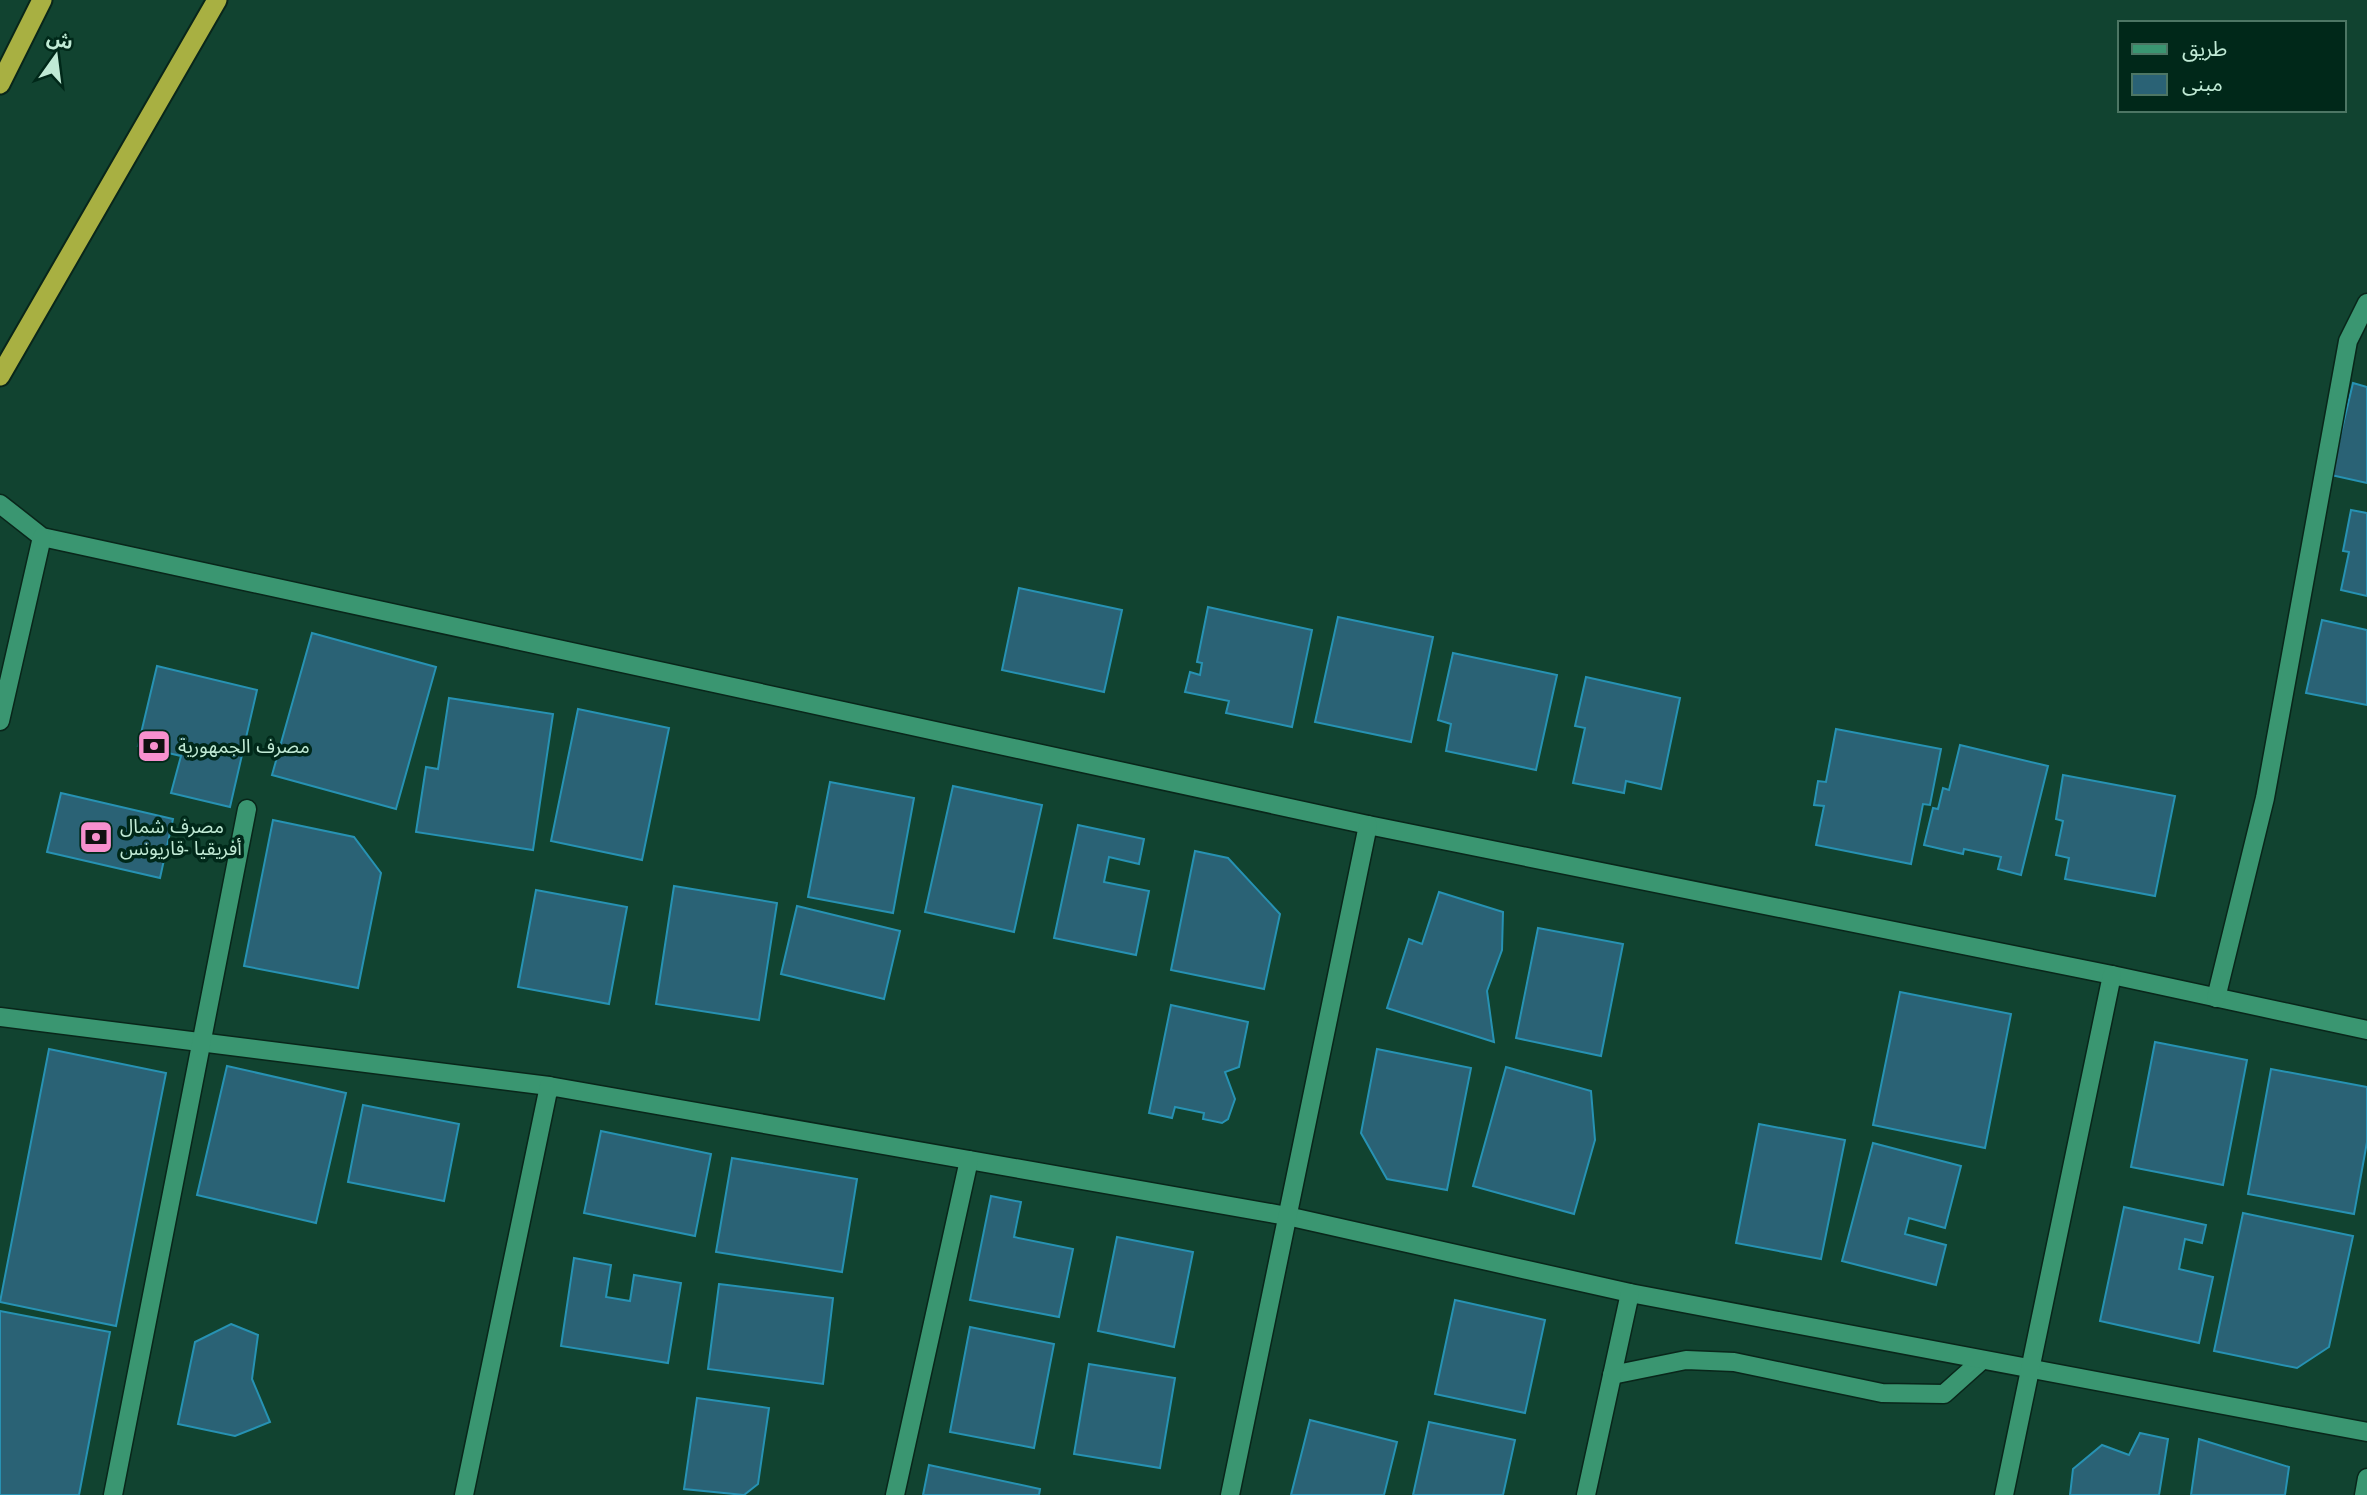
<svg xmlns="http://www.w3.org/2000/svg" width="2367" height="1495" viewBox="0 0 2367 1495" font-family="Jost,'Noto Sans Arabic',sans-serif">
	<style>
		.building { fill: #2a6275; stroke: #2792b3; stroke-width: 2 }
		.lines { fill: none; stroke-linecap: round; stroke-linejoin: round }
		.minor-casing { stroke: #09261a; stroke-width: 21 }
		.trunk-casing { stroke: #09261a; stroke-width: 23 }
		.minor { stroke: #3a9671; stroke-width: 18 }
		.trunk { stroke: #a8b042; stroke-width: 19 }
		.labels { text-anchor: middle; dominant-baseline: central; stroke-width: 7; stroke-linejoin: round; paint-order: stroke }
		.poi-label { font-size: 19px; fill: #c0ead5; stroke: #002819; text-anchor: start }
	</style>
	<rect width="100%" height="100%" fill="#114330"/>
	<!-- building -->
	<g class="building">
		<polygon points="2353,383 2367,387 2367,483 2331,475"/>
		<polygon points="2351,510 2367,513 2367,596 2341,590 2349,552 2343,551"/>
		<polygon points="1019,588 1122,610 1104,692 1002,670"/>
		<polygon points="1208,607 1312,630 1292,727 1226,713 1229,701 1185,692 1190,672 1200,675 1202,663 1197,662"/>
		<polygon points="1338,617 1433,637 1411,742 1315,722"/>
		<polygon points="2322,620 2367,630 2367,705 2306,693"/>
		<polygon points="312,633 436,667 396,809 272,775"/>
		<polygon points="1453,653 1557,675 1536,770 1446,751 1451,724 1438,720"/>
		<polygon points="157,666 257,690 230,807 171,793 181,756 138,746"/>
		<polygon points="1586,677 1680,698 1661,789 1626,781 1624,793 1573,783 1585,728 1575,726"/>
		<polygon points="449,698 553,714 533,850 416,832 426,767 438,769"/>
		<polygon points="578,709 669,728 642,860 551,841"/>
		<polygon points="1836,729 1941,749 1930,805 1923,804 1911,864 1816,845 1824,806 1814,805 1818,781 1826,782"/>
		<polygon points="1960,745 2048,766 2021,875 1998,869 2001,857 1964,849 1963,854 1924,845 1933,808 1938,809 1943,788 1949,790"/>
		<polygon points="2063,775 2175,796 2155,896 2065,879 2069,858 2056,855 2063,821 2056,819"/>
		<polygon points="830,782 914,798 893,913 808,897"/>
		<polygon points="953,786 1042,805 1014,932 925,912"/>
		<polygon points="61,793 173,819 160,878 47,852"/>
		<polygon points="273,820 354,837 381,873 358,988 244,966"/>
		<polygon points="1078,825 1144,839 1139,864 1109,857 1104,882 1149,891 1136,955 1054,938"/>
		<polygon points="1195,851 1228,858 1280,914 1264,989 1171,970"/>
		<polygon points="674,886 777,903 759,1020 656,1004"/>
		<polygon points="536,890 627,907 609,1004 518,987"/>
		<polygon points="1439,892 1503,912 1502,950 1487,991 1494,1042 1387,1008 1409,939 1422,944"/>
		<polygon points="797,906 900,931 884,999 781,974"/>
		<polygon points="1538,928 1623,944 1601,1056 1516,1038"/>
		<polygon points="1900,992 2011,1014 1985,1148 1873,1125"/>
		<polygon points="1171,1005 1248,1022 1239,1067 1225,1072 1235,1099 1228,1119 1222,1123 1203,1119 1204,1113 1175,1107 1172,1118 1149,1113"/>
		<polygon points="2155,1042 2247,1060 2223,1185 2131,1167"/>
		<polygon points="49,1049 166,1073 116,1326 0,1302"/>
		<polygon points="1377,1049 1471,1068 1447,1190 1387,1179 1361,1133"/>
		<polygon points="227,1066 346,1093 316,1223 197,1195"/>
		<polygon points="1506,1067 1591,1091 1595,1140 1574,1214 1473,1186"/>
		<polygon points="2271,1069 2367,1087 2367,1142 2354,1214 2248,1194"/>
		<polygon points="363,1105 459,1124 444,1201 348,1182"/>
		<polygon points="1759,1124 1845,1140 1821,1259 1736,1243"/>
		<polygon points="601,1131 711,1154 695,1236 584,1213"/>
		<polygon points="1873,1143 1961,1166 1945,1228 1909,1218 1905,1234 1946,1245 1936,1285 1842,1261"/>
		<polygon points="732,1158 857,1179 842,1272 716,1252"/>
		<polygon points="991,1196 1021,1202 1014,1237 1073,1249 1059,1317 970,1300"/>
		<polygon points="2124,1207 2206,1225 2202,1243 2185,1239 2179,1269 2213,1277 2199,1343 2100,1321"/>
		<polygon points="2243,1213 2353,1236 2329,1347 2297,1368 2214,1351"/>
		<polygon points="1117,1237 1193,1252 1174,1347 1098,1331"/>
		<polygon points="574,1258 611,1265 606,1297 630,1301 634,1275 681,1283 668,1363 561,1346"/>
		<polygon points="719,1284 833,1298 823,1384 708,1369"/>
		<polygon points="1455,1300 1545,1320 1525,1413 1435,1394"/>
		<polygon points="0,1311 110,1332 79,1495 0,1495"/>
		<polygon points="231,1324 258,1335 252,1379 270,1422 235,1436 178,1424 195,1342"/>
		<polygon points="970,1327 1054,1344 1034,1448 950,1432"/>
		<polygon points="1089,1364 1175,1378 1160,1468 1074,1454"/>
		<polygon points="697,1398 769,1408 758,1484 744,1495 684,1489"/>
		<polygon points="1310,1420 1397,1442 1384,1495 1291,1495"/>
		<polygon points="1429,1422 1515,1440 1503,1495 1413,1495"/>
		<polygon points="2140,1433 2168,1439 2159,1495 2070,1495 2073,1469 2102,1445 2129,1455"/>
		<polygon points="2199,1439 2289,1467 2285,1495 2191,1495"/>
		<polygon points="929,1465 1040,1489 1039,1495 923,1495"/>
	</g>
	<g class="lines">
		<!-- minor casing -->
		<g class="minor-casing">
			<g id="minor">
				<polyline points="0,504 42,537 1368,825 2112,975 2367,1030"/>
				<polyline points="0,721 42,537"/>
				<polyline points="2216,998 2265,798 2348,341 2367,303"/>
				<polyline points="0,1017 549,1086"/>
				<polyline points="1612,1375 1686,1360 1734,1362 1882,1393 1944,1394 1982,1360"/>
				<polyline points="113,1495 247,809"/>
				<polyline points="464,1495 549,1086 1287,1216 1630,1293 2367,1432"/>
				<polyline points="895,1495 969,1160"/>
				<polyline points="1230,1495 1368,825"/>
				<polyline points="1586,1495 1630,1293"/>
				<polyline points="2004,1495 2112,975"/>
				<polyline points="2364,1495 2367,1478"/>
			</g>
		</g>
		<!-- trunk casing -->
		<g class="trunk-casing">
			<g id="trunk">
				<polyline points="0,84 42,0"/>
				<polyline points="0,376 217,0"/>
			</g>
		</g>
		<!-- minor -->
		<use href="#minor" class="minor"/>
		<!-- trunk -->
		<use href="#trunk" class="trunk"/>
	</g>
	<!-- icons -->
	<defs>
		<g id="bank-square" transform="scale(1.75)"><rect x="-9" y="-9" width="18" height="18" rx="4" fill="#f790ce" stroke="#002819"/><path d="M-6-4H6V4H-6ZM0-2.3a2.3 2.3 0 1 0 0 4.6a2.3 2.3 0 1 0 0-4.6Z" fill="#111"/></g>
	</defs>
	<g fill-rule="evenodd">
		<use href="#bank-square" x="154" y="746"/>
		<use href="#bank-square" x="96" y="837"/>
	</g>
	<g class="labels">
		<!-- poi labels -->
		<g class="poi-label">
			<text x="178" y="746">مصرف الجمهورية</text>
			<text x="120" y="826">مصرف شمال<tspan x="120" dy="22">أفريقيا -قاريونس</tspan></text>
		</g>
	</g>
	<!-- legend -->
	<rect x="2118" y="21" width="228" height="91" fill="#002819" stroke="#4d7664" stroke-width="2"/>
	<rect x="2132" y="44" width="35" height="10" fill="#3a9671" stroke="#4d7664" stroke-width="2"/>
	<text x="2182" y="56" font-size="21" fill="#c0ead5">طريق</text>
	<rect x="2132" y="74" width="35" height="21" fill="#2a6275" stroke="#4d7664" stroke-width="2"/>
	<text x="2182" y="91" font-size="21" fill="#c0ead5">مبنى</text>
	<!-- north arrow -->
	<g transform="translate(56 56) rotate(14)" stroke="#002819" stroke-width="5" paint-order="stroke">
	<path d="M0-5L12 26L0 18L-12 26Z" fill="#c0ead5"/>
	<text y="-10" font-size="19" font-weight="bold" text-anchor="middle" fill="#c0ead5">ش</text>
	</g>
</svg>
